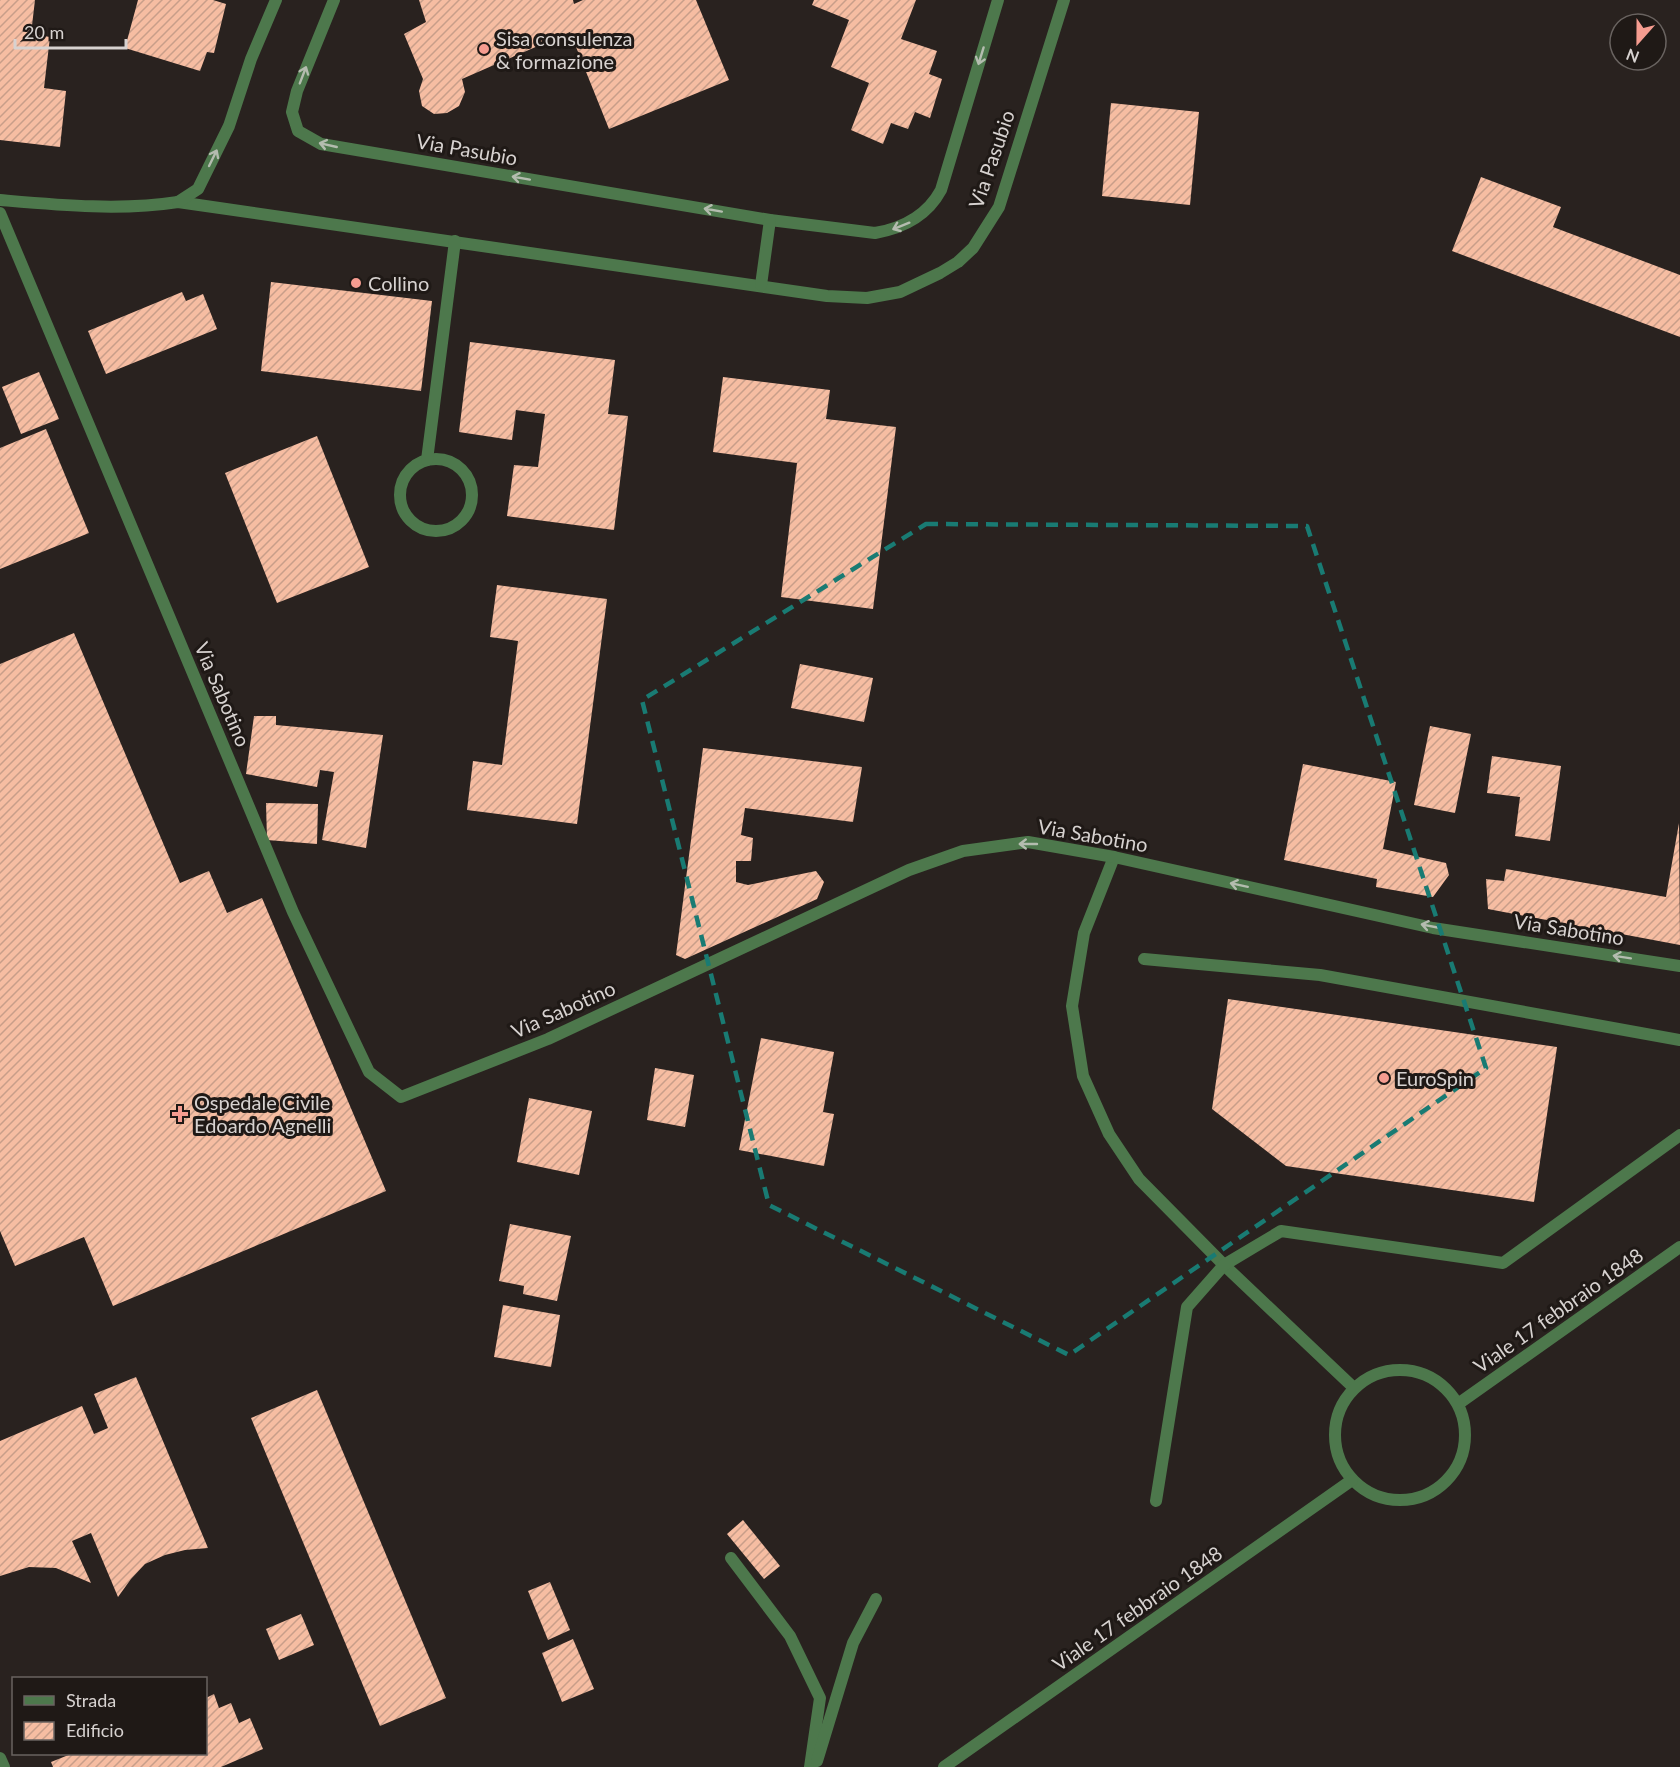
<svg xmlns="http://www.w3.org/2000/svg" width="1680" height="1767" viewBox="0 0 1680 1767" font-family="Lato,sans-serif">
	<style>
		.building { fill: url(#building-hatch) }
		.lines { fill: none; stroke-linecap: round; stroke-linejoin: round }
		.service { stroke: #4d784c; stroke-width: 12 }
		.minor { stroke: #4d784c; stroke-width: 12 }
		.tertiary { stroke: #4d784c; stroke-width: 12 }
		.oneway { stroke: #b4bcaf }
		.marked { fill: none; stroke: #197b73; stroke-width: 4.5; stroke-dasharray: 12 8; stroke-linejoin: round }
		.poi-dot { fill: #f59c90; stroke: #1f1916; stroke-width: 2 }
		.labels { text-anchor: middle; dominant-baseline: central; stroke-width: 6; stroke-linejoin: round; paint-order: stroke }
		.poi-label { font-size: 20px; fill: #d7d2d0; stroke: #1f1916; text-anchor: start }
		.street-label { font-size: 20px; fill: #d7d2d0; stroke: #1f1916 }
	</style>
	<defs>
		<pattern id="building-hatch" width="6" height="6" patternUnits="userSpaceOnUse" patternTransform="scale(1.5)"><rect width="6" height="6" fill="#f6bda2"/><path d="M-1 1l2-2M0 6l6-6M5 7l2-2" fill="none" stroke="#c89e89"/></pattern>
	</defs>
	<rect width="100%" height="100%" fill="#29221f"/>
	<!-- building -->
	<g class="building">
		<polygon points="0,0 35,0 31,34 50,37 44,88 66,91 60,147 0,140"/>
		<polygon points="138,0 213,0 226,4 214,53 207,52 200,71 125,48"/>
		<polygon points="419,0 573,0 574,4 583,0 696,0 729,80 609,129 570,32 462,79 465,92 459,106 447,113 434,114 422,106 419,91 423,79 404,34 426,22"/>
		<polygon points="814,0 916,0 901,39 937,51 929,74 942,79 930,118 915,112 908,129 891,123 883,144 851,130 869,83 831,67 849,20 812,5"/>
		<polygon points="1111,103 1199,112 1190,205 1102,196"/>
		<polygon points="1481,177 1561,207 1553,227 1680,275 1680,337 1452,251"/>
		<polygon points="271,282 432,301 421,391 261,371"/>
		<polygon points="182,292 186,301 203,294 217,329 106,374 88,331"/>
		<polygon points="470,342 615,360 608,414 628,416 614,530 507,516 514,465 538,467 545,414 516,410 512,440 459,432"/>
		<polygon points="39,372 59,419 21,434 2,387"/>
		<polygon points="723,377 830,390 826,419 896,427 873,609 781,597 797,463 713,452"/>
		<polygon points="46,429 89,533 0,569 0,448"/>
		<polygon points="317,436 369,567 277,603 225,473"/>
		<polygon points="497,585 607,599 577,824 467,810 473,761 502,765 518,641 490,637"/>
		<polygon points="74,633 180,883 209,871 227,913 262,898 386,1191 113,1306 84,1237 15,1266 0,1231 0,664"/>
		<polygon points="800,664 873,678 864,722 791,708"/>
		<polygon points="254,716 276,716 276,725 383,735 366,848 322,840 334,772 320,770 317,787 246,774"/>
		<polygon points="1430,726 1471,734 1455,813 1414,805"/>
		<polygon points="703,748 862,767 853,822 745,808 741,835 753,838 751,861 736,861 736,882 748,885 816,871 824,882 817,899 685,959 676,955"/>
		<polygon points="1492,756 1561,766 1550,841 1515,836 1520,797 1487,793"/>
		<polygon points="1303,764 1396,782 1383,849 1446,863 1449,875 1433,897 1376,887 1377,879 1284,860"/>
		<polygon points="266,803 318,804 317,844 267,840"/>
		<polygon points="1679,823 1680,945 1488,909 1486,879 1504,881 1506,869 1666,897"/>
		<polygon points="1228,999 1557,1047 1534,1202 1286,1166 1212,1109"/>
		<polygon points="761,1038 834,1052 823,1112 834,1114 824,1166 739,1150"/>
		<polygon points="655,1068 694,1075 685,1127 647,1120"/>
		<polygon points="529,1098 592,1111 579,1175 517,1162"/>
		<polygon points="510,1224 571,1236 557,1301 523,1294 524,1286 499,1281"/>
		<polygon points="503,1305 560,1315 551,1367 494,1357"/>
		<polygon points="136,1377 208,1548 185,1550 165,1555 145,1564 131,1579 118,1597 91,1533 72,1541 91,1583 56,1568 29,1567 0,1576 0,1441 82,1406 94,1434 108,1428 94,1394"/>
		<polygon points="317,1390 446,1698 380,1726 251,1418"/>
		<polygon points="743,1520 780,1566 764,1579 727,1534"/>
		<polygon points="550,1582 570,1630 548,1640 528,1591"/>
		<polygon points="301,1614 314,1645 279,1660 266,1629"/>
		<polygon points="573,1639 594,1689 562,1702 542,1653"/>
		<polygon points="214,1694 219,1708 231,1703 239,1723 250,1718 263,1749 221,1767 53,1767 51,1762 71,1754 206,1754 206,1698"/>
	</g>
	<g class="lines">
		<!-- service -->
		<g class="service">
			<polyline points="1114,857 1084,933 1072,1006 1083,1076 1109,1134 1139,1179 1224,1265 1354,1388"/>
			<polyline points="1144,959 1320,975 1680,1040"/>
			<polyline points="1156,1501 1187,1307 1224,1265 1281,1231 1503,1263 1680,1135"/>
			<polyline points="731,1558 790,1636 820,1698 810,1767"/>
			<polyline points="817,1761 853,1643 876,1599"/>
		</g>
		<!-- minor -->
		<g class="minor">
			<path d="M334,0L297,91L292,112L298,131L321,144L770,220L875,233C904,228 927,216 941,190L998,0"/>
			<path d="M0,200C58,205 120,211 178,202L827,296L867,298L900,292L940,273L958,262L973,248L999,207L1064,0"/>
			<polyline points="178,202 198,189 229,126 251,59 276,0"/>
			<polyline points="0,213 293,912 369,1072 401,1097 548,1039 909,870 963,851 1028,842 1114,857 1433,928 1680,966"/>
			<polyline points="761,285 770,220"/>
			<circle cx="436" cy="495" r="36"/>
			<polyline points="427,460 455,241"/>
			<polyline points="0,1758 4,1767"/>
		</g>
		<!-- tertiary -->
		<g class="tertiary">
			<circle cx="1400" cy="1435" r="65"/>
			<polyline points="1458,1404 1680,1247"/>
			<polyline points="944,1767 1352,1480"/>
		</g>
	</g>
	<!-- one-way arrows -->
	<defs><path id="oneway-shaft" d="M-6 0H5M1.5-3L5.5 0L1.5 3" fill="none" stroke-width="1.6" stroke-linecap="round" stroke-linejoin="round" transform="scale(1.5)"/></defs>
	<g class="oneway">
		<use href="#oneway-shaft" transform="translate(981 56) rotate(107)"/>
		<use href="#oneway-shaft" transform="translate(303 75) rotate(-69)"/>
		<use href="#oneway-shaft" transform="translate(328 145) rotate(-167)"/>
		<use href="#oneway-shaft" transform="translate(213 158) rotate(-64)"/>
		<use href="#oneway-shaft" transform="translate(521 178) rotate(-170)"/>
		<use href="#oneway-shaft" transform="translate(713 210) rotate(-170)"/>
		<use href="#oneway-shaft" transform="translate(901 226) rotate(158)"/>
		<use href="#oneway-shaft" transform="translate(1028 844) rotate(-180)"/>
		<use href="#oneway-shaft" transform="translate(1239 885) rotate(-168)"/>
		<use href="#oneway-shaft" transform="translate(1430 926) rotate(-169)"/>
		<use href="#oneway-shaft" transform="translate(1622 957) rotate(-171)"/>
	</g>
	<!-- marked area -->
	<path class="marked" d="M926,524L1307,526L1486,1068L1069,1355L769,1205L642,700Z"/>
	<!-- markers -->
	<g class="poi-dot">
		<circle cx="484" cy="49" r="6"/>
		<circle cx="356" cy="283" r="6"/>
		<circle cx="1384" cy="1078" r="6"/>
		<path d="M177 1105h6v6h6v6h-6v6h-6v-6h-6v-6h6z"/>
	</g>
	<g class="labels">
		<!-- poi labels -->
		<g class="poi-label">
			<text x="496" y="38">Sisa consulenza<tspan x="496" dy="23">&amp; formazione</tspan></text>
			<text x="368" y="283">Collino</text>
			<text x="1396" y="1078">EuroSpin</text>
			<text x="194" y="1102">Ospedale Civile<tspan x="194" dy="23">Edoardo Agnelli</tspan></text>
		</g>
		<!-- street labels -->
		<g class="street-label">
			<text transform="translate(467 149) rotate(10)">Via Pasubio</text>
			<text transform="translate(991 159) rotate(-71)">Via Pasubio</text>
			<text transform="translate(223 694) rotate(67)">Via Sabotino</text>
			<text transform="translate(1093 835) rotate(10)">Via Sabotino</text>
			<text transform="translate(1569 929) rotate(9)">Via Sabotino</text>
			<text transform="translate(563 1009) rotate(-24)">Via Sabotino</text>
			<text transform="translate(1558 1310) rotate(-35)">Viale 17 febbraio 1848</text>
			<text transform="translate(1137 1608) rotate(-35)">Viale 17 febbraio 1848</text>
		</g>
	</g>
	<!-- legend -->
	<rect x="12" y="1677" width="195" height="78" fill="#1f1916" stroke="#696360" stroke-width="1.5"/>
	<rect x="24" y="1696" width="30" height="9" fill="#4d784c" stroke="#696360" stroke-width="1.5"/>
	<text x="66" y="1707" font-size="18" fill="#d7d2d0">Strada</text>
	<rect x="24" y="1722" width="30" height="18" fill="url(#building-hatch)" stroke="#696360" stroke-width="1.5"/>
	<text x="66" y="1737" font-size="18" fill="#d7d2d0">Edificio</text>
	<!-- north arrow -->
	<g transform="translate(1638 42) rotate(201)"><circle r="28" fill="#1f1916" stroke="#696360" stroke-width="1.5"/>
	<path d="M0-4.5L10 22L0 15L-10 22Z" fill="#f59c90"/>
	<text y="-9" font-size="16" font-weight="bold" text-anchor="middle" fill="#d7d2d0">N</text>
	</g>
	<!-- scale -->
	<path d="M15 39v9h111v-9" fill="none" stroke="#d7d2d0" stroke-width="3"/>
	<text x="24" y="39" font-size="18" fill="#d7d2d0" stroke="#1f1916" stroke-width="4.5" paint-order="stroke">20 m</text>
</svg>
